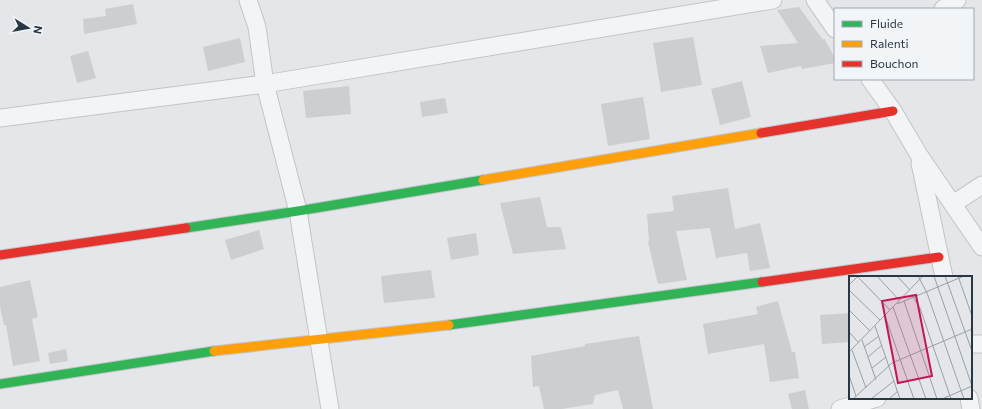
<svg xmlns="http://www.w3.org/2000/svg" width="982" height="409" viewBox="0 0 982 409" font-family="Commissioner,sans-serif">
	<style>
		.building { fill: #ccced1 }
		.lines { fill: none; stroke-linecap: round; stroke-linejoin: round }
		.street-casing { stroke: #c2c4c7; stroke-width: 19 }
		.fast-casing { stroke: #c2c4c7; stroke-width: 11 }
		.slow-casing { stroke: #c2c4c7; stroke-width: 11 }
		.jam-casing { stroke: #c2c4c7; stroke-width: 11 }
		.street { stroke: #f3f4f6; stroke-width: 17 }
		.fast { stroke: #30b455; stroke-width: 9 }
		.slow { stroke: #ff9f0a; stroke-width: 9 }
		.jam { stroke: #e5322d; stroke-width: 9 }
		.inset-road { fill: none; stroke: #99a0a7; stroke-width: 1 }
		.view { fill: #c2185b; fill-opacity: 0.15; stroke: #c2185b; stroke-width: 2 }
		.inset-edge { fill: none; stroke: #293643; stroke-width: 2 }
	</style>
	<rect width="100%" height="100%" fill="#e4e6e9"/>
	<!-- building -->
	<g class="building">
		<polygon points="133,4 137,24 84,34 83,19 106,16 105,9"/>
		<polygon points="799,7 823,40 824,38 835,58 835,63 802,69 801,66 768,73 760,46 798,43 777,10"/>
		<polygon points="693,37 702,85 661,92 653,43"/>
		<polygon points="240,38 245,62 208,71 203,47"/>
		<polygon points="88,51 96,78 77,83 70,56"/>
		<polygon points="742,81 751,117 720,125 711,89"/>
		<polygon points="349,86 351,114 306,118 303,91"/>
		<polygon points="643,97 650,139 608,146 601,104"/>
		<polygon points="445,98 448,113 422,117 420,102"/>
		<polygon points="728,188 735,229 760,223 770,268 750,271 747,253 716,258 710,228 676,231 687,280 658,284 648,242 649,241 647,214 674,211 672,196"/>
		<polygon points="540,197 547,227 561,227 566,249 513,254 500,203"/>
		<polygon points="259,230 264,249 231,260 225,240"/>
		<polygon points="476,233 479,255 451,260 447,238"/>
		<polygon points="431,270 435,298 384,303 381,276"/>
		<polygon points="30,280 38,317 32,319 40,361 13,366 6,325 4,325 0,307 0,287"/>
		<polygon points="778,301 792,352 795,352 799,378 770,382 764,344 708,354 703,324 758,314 756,307"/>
		<polygon points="850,313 850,342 822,344 820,315"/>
		<polygon points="639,336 653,409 623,409 618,390 595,395 593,404 562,409 544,409 539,386 533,387 531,356 585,346 585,344"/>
		<polygon points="66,349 68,361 50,364 48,353"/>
		<polygon points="805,390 809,409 792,409 788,394"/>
	</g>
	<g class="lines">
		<!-- street casing -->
		<g class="street-casing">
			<g id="street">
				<polyline points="248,0 257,27 265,84 298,211 330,409"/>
				<polyline points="815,0 835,29"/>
				<polyline points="943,9 957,0"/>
				<polyline points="870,79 893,111 919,155 982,247"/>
				<polyline points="0,118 265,84 773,0"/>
				<polyline points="920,163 944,277"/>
				<polyline points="953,204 982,185"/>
				<polyline points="971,344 982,344"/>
				<polyline points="969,398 971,409"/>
				<polyline points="840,409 877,398"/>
			</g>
		</g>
		<!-- fast casing -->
		<g class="fast-casing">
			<g id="fast">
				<polyline points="186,228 298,211 483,180"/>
				<polyline points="449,325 762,282"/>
				<polyline points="0,384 214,351"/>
			</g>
		</g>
		<!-- slow casing -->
		<g class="slow-casing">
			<g id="slow">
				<polyline points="483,180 761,133"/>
				<polyline points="214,351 449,325"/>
			</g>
		</g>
		<!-- jam casing -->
		<g class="jam-casing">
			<g id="jam">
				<polyline points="761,133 893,111"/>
				<polyline points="0,255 186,228"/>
				<polyline points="762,282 939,257"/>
			</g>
		</g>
		<!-- street -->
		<use href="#street" class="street"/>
		<!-- fast -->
		<use href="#fast" class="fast"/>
		<!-- slow -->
		<use href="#slow" class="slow"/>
		<!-- jam -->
		<use href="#jam" class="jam"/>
	</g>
	<!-- overview -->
	<g transform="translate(849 276)">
		<rect width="123" height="123" fill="#e4e6e9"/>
		<path class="inset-road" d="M8,0L41,34M28,0L50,24M48,0L61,14M69,0L78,17L115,123M85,0L123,110M96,0L123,75M109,0L123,40M0,9L9,0M0,14L31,44M64,21L71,32L102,123M55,25L88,123M48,28L115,0M44,31L77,123M0,34L21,55M36,40L65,123M26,50L51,123M0,56L10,67M13,64L27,104M15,71L30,60M3,74L17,112M0,76L74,0M19,81L33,69M23,92L37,81M0,99L7,120M4,123L43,87L123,53M22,123L45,105M40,123L49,115M93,123L123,110"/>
		<path class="view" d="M67,19L83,100L49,107L33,25Z"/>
		<rect width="123" height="123" class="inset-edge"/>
	</g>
	<!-- legend -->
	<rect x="834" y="8" width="140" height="72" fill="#f1f5f8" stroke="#a1a9b0"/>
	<rect x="842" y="21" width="20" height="6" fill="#30b455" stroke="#a1a9b0"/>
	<text x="870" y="28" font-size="12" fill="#293643">Fluide</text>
	<rect x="842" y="41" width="20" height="6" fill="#ff9f0a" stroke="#a1a9b0"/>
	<text x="870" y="48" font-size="12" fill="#293643">Ralenti</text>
	<rect x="842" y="61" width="20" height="6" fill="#e5322d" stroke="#a1a9b0"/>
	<text x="870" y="68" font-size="12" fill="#293643">Bouchon</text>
	<!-- north arrow -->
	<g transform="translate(28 28) rotate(101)" stroke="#f1f5f8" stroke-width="3" paint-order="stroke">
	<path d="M0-3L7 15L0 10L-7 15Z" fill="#293643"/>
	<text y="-6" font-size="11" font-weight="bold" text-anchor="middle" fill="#293643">N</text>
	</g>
</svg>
